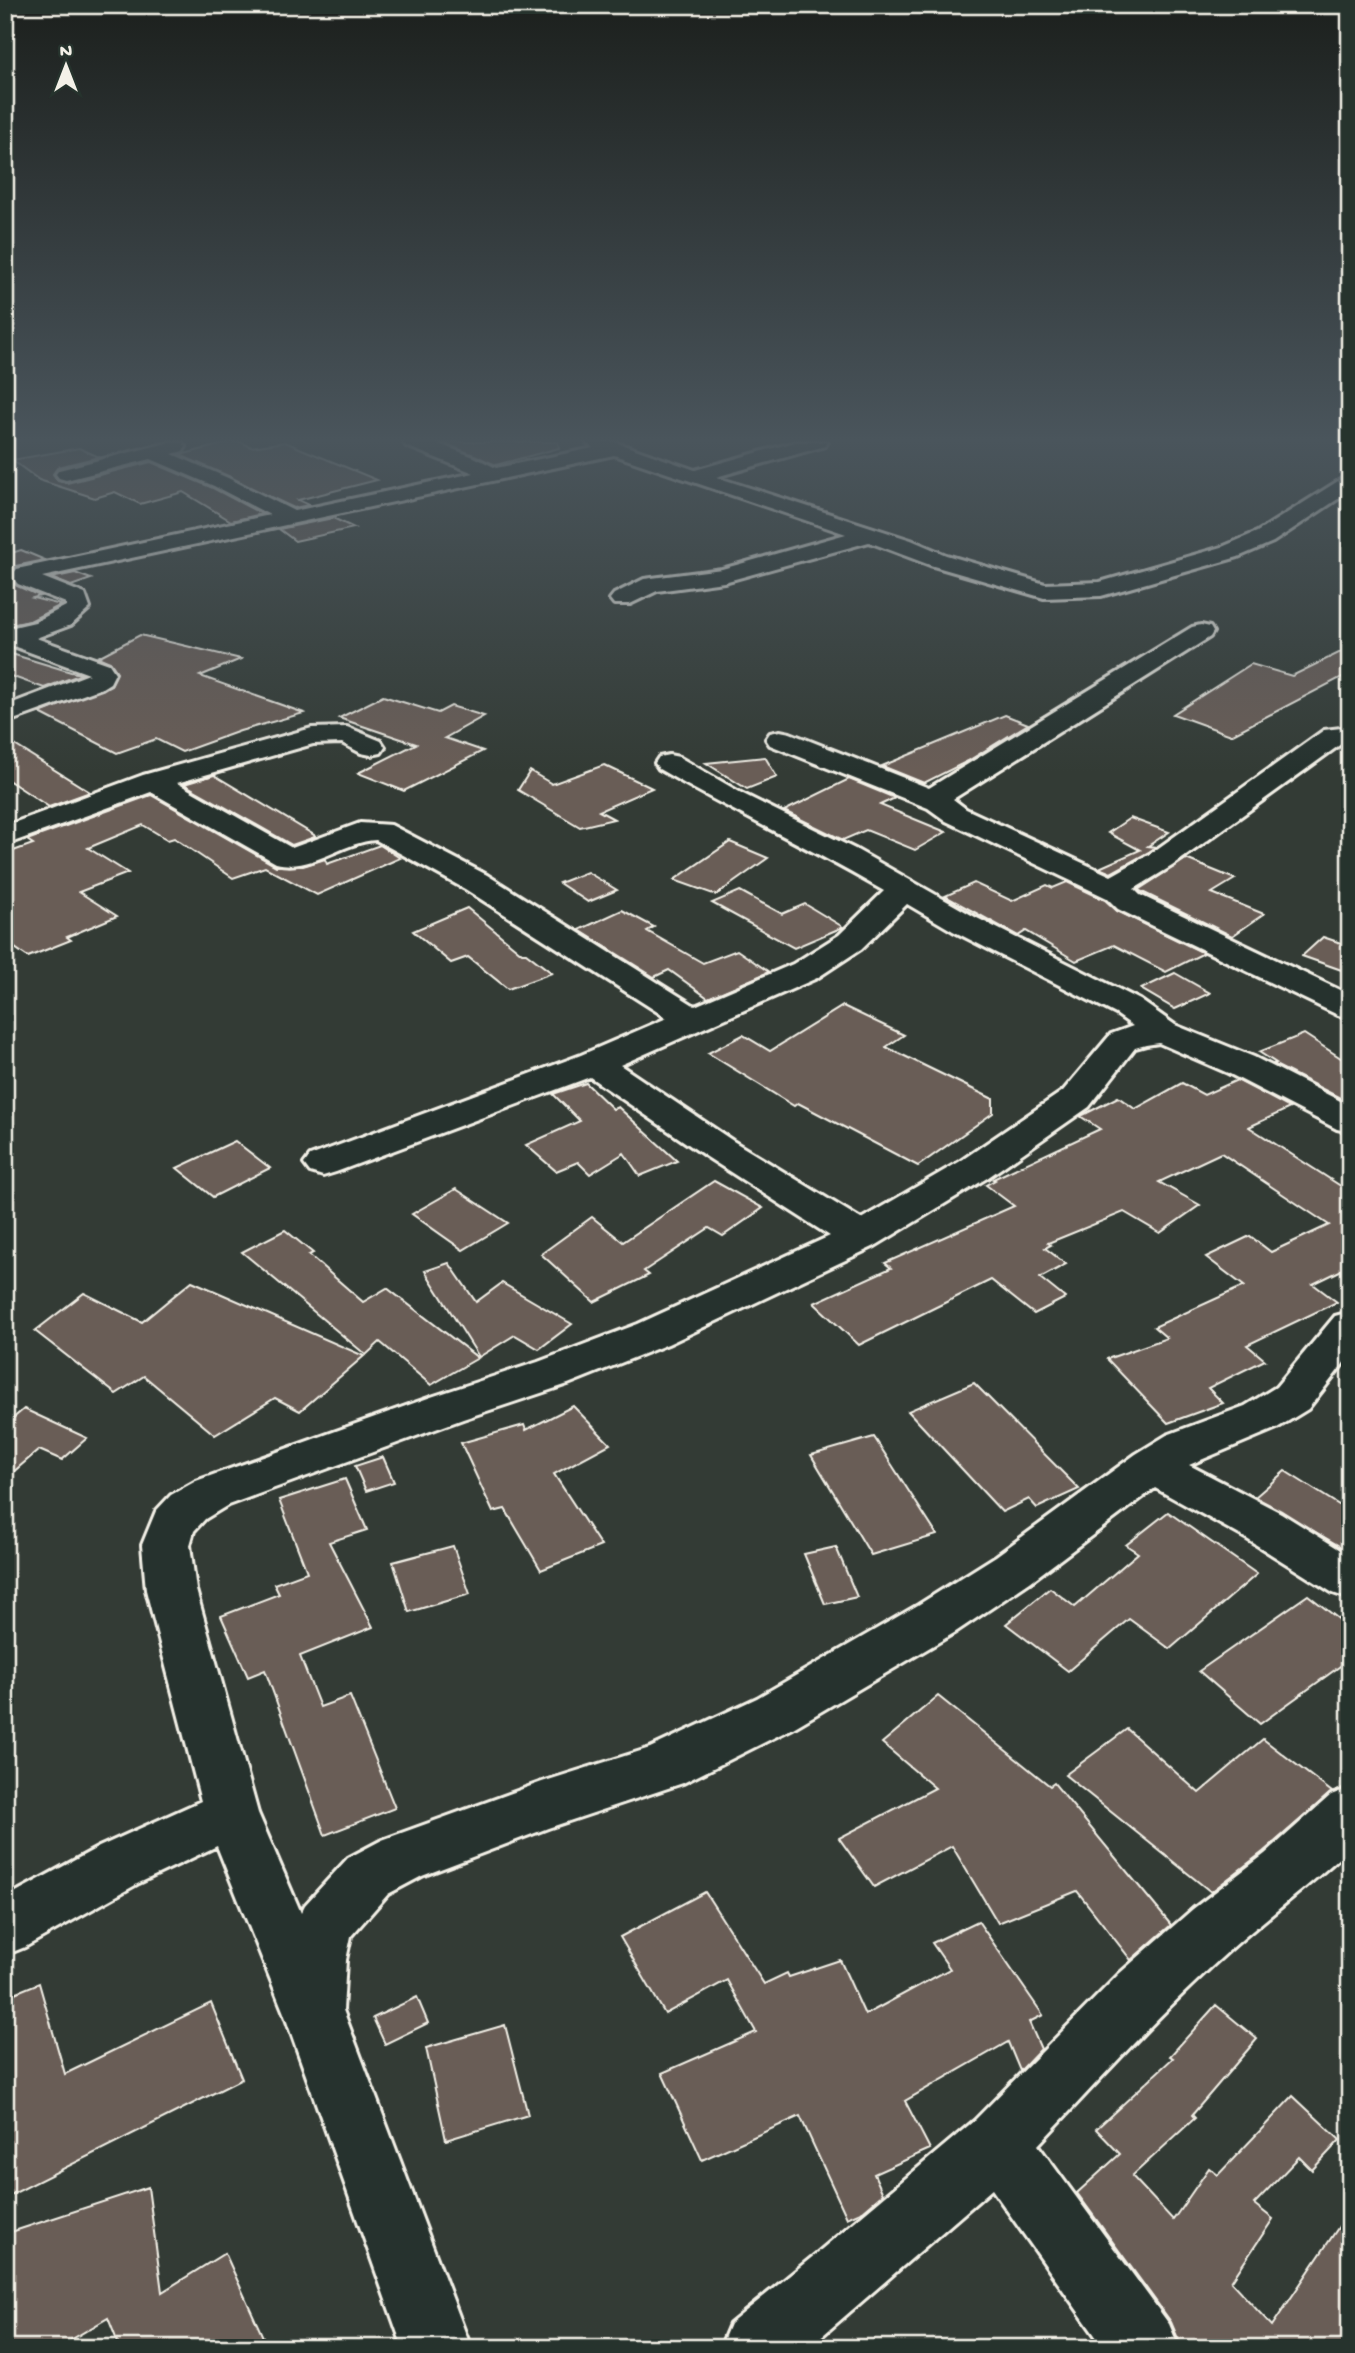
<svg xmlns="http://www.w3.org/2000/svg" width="1355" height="2353" viewBox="0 0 1355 2353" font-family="'Gochi Hand',sans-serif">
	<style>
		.building { fill: #695d57; stroke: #f4f1e8; stroke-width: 2 }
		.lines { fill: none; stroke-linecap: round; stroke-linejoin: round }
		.minor-casing { stroke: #f4f1e8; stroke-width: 6 }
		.minor { fill: #26332d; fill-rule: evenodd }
	</style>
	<rect width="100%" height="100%" fill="#333b35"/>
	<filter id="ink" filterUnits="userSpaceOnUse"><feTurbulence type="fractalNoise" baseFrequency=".0143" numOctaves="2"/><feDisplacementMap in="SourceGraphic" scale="14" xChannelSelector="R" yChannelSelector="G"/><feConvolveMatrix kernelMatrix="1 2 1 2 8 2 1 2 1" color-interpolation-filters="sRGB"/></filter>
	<g filter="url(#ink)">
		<!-- building -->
		<g class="building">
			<polygon points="231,442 241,442 251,447 285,442 377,480 298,500 309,505 294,508 180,455"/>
			<polygon points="442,442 558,442 559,448 496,465"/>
			<polygon points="79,448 99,457 58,467 53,474 58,481 67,483 151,462 213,488 262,514 231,521 183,492 140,504 115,492 95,498 39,480 12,460"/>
			<polygon points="333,518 354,528 295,541 279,529"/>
			<polygon points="21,550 45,560 16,566 9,578 17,586 40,596 33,598 61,605 30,621 5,626 5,555"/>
			<polygon points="75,573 91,579 71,586 51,578"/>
			<polygon points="140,635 241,659 200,676 304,713 240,731 182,752 156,739 117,753 40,713 111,685 117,672 110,662 98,657"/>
			<polygon points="1349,648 1350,673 1231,735 1173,714 1251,664 1292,676"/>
			<polygon points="5,652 71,672 82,674 44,688 5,674"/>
			<polygon points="383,696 438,713 451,706 484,716 445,738 483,751 404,791 358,773 416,744 339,718"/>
			<polygon points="1005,715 1028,724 968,761 924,783 882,766"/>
			<polygon points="5,739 90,792 49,807 5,778"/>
			<polygon points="765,757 777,777 747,789 706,763"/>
			<polygon points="604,765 652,788 599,811 614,819 580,827 518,790 530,771 552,784"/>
			<polygon points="214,775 314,835 315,837 292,845 184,784"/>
			<polygon points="849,779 895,798 880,805 946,832 915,850 866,830 843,840 784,811"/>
			<polygon points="151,795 276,866 303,866 325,859 327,864 380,845 400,858 317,895 265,867 233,878 174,838 168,840 143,825 88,848 128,873 79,892 117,916 67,937 71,940 28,957 5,941 5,854 33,844 27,840"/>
			<polygon points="1130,818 1169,832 1148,846 1156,847 1149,852 1111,873 1099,868 1140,850 1108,833"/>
			<polygon points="730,842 768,858 716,895 674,880"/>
			<polygon points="1186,859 1235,879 1212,893 1264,914 1232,936 1138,890"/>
			<polygon points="587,872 617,890 588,902 559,883"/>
			<polygon points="1067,882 1105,900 1117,911 1204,953 1166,972 1114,945 1076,961 1026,931 1018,936 945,896 974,883 1012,901 1047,885 1053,888"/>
			<polygon points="740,891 782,914 805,904 843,927 794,948 712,903"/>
			<polygon points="467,908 522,953 526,953 552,973 508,989 468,957 451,963 413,931"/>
			<polygon points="622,910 654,927 647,931 703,963 737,950 769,972 708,998 669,970 654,977 579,930"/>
			<polygon points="1323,937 1350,946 1350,973 1302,956"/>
			<polygon points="1175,973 1210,993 1175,1009 1141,989"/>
			<polygon points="843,1006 904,1035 886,1047 993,1099 993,1113 918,1166 798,1103 794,1106 708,1053 743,1035 770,1051"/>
			<polygon points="1304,1034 1350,1064 1350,1103 1273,1064 1276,1063 1259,1052"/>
			<polygon points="1237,1080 1290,1108 1249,1127 1350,1192 1350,1266 1313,1284 1337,1302 1247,1345 1265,1360 1208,1388 1223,1403 1168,1423 1107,1359 1167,1338 1154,1327 1244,1286 1206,1257 1250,1236 1271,1252 1329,1225 1221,1153 1159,1182 1200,1205 1160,1233 1124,1212 1048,1243 1051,1245 1045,1248 1066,1264 1040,1278 1065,1298 1034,1314 991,1280 859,1345 814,1303 891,1268 885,1263 1014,1206 986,1185 995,1180 993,1179 1100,1129 1080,1116 1083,1115 1118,1097 1135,1109 1182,1083 1204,1095"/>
			<polygon points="586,1083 613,1109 618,1107 677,1161 640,1176 624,1153 590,1174 578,1162 556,1171 526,1145 580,1121 553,1094"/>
			<polygon points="235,1141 270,1168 213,1197 177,1168"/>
			<polygon points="714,1181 763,1208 723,1236 709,1228 644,1271 649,1275 594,1302 541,1254 592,1217 623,1242"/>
			<polygon points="456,1189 508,1223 463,1250 412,1214"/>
			<polygon points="285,1230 313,1253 309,1255 363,1302 387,1288 478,1358 431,1385 380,1342 366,1355 242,1252"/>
			<polygon points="449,1263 476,1302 502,1283 572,1324 539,1349 515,1335 479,1357 425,1271"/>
			<polygon points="192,1281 364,1356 300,1411 275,1398 215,1435 144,1376 116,1394 35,1331 84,1293 142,1322"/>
			<polygon points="974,1383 1079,1489 1037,1508 1029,1499 1002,1512 908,1411"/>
			<polygon points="573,1406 610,1444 554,1474 601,1546 541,1570 505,1509 493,1512 461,1443 524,1425 526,1430"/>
			<polygon points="24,1409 87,1438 62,1460 39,1450 5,1479 5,1425"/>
			<polygon points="874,1437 937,1535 871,1555 811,1455"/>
			<polygon points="383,1457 394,1482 366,1491 355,1466"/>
			<polygon points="1285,1471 1350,1512 1348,1551 1255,1497"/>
			<polygon points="345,1479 367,1530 329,1542 373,1627 300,1656 320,1707 350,1696 395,1808 325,1835 265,1670 248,1677 221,1616 279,1594 274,1584 307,1572 279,1500"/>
			<polygon points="1168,1512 1257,1574 1170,1649 1129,1619 1068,1671 1006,1624 1050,1588 1075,1607 1138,1553 1126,1545"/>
			<polygon points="453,1546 470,1594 409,1612 393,1562"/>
			<polygon points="836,1547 857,1597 825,1604 804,1554"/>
			<polygon points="1308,1595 1350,1628 1350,1659 1260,1724 1199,1671"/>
			<polygon points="938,1696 1050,1786 1054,1783 1171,1925 1131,1960 1077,1891 998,1923 952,1846 874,1887 839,1838 935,1788 882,1743"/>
			<polygon points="1127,1729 1199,1793 1263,1739 1332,1792 1263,1852 1211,1892 1065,1775"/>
			<polygon points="705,1892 764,1984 787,1973 789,1977 840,1960 865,2015 950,1969 932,1943 978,1921 1043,2015 1029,2022 1041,2049 1020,2071 1008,2042 905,2101 930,2149 874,2174 883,2194 863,2211 847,2218 800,2116 702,2160 662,2073 756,2032 727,1980 665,2014 620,1937"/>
			<polygon points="39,1983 65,2074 211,2003 242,2079 5,2198 5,1997"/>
			<polygon points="417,1997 428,2023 385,2044 373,2018"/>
			<polygon points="1216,2005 1257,2039 1192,2115 1195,2118 1132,2176 1173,2220 1209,2168 1218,2175 1293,2096 1340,2140 1312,2170 1299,2157 1254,2204 1273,2219 1231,2282 1272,2326 1350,2210 1350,2348 1182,2348 1171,2322 1077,2193 1120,2154 1096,2129 1173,2058 1170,2056"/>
			<polygon points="505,2025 528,2115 446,2140 426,2048"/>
			<polygon points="148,2187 162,2292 225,2253 263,2337 245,2348 120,2348 108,2318 57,2348 5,2348 5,2234"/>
		</g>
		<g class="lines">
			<!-- minor casing -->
			<g class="minor-casing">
				<g id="minor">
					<polygon points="171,442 183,443 186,447 183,451 172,454 228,478 294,511 474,473 406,446 403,442 433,442 474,457 496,468 593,448 586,442 615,442 695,470 795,442 828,442 825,446 716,477 911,540 946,555 1045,584 1100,582 1222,547 1257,532 1343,478 1350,476 1350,491 1273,542 1238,557 1101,596 1044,598 930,565 869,542 724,582 657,591 630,604 614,604 610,599 614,594 644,579 722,569 846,534 614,455 42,577 85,594 90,608 71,625 36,638 109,664 115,673 110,683 102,688 5,723 5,706 89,674 5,643 5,629 35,622 66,606 66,603 18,584 11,576 17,569 270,515 214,486 151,459 66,480 59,478 56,474 59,470"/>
					<polygon points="1201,625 1210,627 1213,632 1210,637 953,799 966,809 1111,876 1150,854 1324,730 1350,727 1350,743 1341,744 1172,866 1134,889 1140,895 1350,995 1350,1018 1338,1015 1118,909 1107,898 946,821 928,808 770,745 766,739 770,733 780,731 790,733 929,788 1192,627"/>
					<path d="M347,727L381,741L385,747L381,753L371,755L361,753L342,743L313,744L177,783L292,848L360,823L391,825L487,875L695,1006L793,964L839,935L884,891C810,848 733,812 659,769L655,763L659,757L669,755L679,757L743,794L857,850L975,917L1140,1000L1175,1025L1254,1057L1350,1106V1132L1337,1129L1228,1073L1159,1043L1146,1045L1135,1048L1089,1107L987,1178L875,1246L668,1344L568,1384L463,1419L228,1505L205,1519L194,1531L190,1545L196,1590L258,1813L301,1913L305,1905L348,1858L382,1840L542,1782L650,1748L757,1698L918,1605L996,1556L1136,1454L1167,1435L1245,1406L1276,1387L1335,1316L1350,1312V1355L1308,1409L1277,1428L1189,1465L1281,1513L1350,1556V1599L1333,1593L1247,1539L1155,1488L1030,1582L954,1633L793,1728L683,1783L548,1828L422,1876L388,1894L351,1936L346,1960L343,2010L471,2348H403L284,2013L217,1846L139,1883L25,1947L5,1955V1898L99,1847L201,1801L146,1590L142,1545L156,1511L171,1495L196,1481L431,1397L538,1362L638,1324L830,1236L707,1157L590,1077L336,1172L323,1176L310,1172L304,1164L310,1156L581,1055L667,1018L465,889L376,840C341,842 313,872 276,863L151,792L5,845V826L143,775L312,728ZM907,904L953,931L1116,1014L1133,1026L1111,1034L1063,1091L959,1162L861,1219L733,1141L620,1065L817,978L861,949Z"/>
					<path d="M1350,1788V1848C1311,1884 1272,1913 1232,1948C1163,2009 1101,2078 1038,2145L1169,2324L1179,2348H1104L992,2189L808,2348H720L730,2324L816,2254L975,2120L1119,1974L1193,1909L1265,1854L1331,1795Z"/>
				</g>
			</g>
			<!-- minor -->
			<use href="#minor" class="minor"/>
		</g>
	</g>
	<!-- sky -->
	<linearGradient id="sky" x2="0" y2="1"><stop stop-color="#1c201d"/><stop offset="0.57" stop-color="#4a555c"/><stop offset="1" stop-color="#4a555c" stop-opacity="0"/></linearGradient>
	<rect width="1355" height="772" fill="url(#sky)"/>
	<!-- margin -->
	<rect width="1355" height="2353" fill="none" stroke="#26332d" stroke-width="28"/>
	<rect x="14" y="14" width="1327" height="2325" fill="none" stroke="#f4f1e8" stroke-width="2.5" filter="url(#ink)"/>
	<!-- north arrow -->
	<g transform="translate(66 66)" stroke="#26332d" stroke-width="5" paint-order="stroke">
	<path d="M0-5L12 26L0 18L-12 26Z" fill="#f4f1e8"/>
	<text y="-10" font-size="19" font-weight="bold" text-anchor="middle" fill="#f4f1e8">N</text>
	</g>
</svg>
